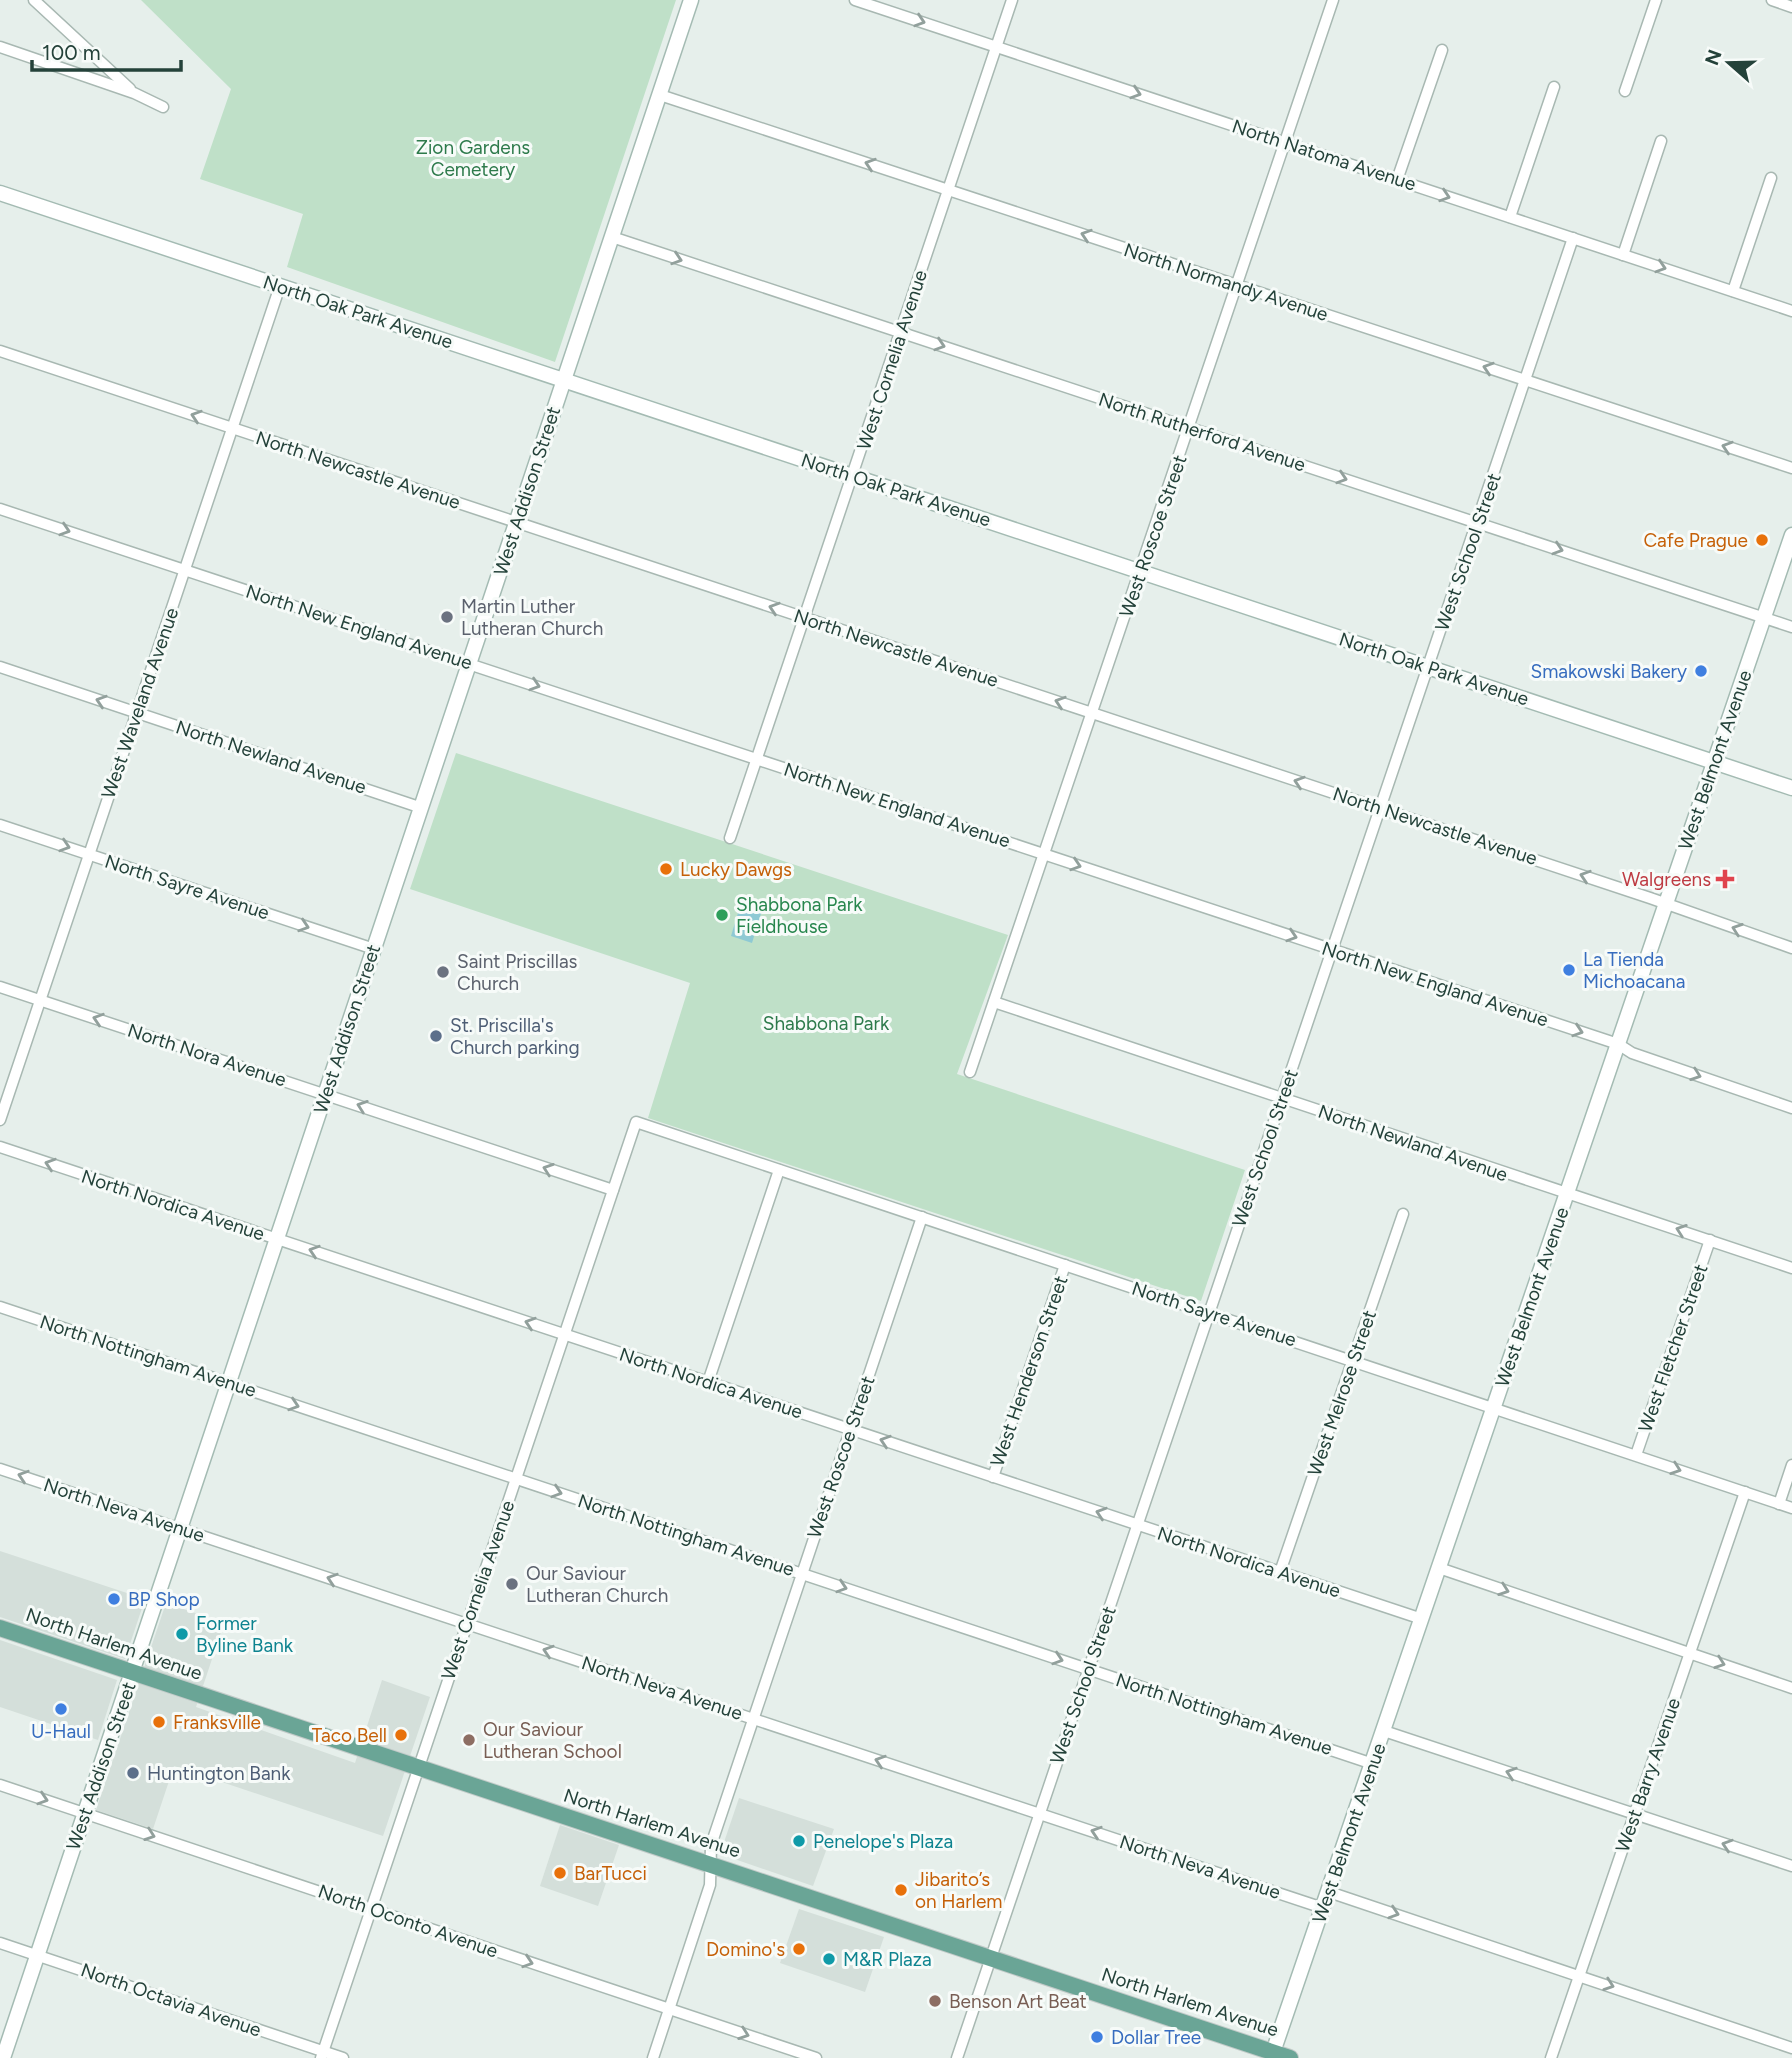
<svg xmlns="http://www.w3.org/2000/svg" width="1792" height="2058" viewBox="0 0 1792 2058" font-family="Figtree,sans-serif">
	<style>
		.built { fill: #d4dfda }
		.green { fill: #bfe0c8 }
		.water { fill: #8ec9d4 }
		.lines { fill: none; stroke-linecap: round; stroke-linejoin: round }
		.street-casing { stroke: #a8b8b2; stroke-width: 13 }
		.secondary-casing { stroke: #a4bbb3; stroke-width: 17 }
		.primary-casing { stroke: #c2cac8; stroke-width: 18 }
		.street { stroke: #fff; stroke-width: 10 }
		.secondary { stroke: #fff; stroke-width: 14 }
		.primary { stroke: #6aa596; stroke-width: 16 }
		.oneway { stroke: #92a09c }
		.food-dot { fill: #e8710a; stroke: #f7fbf9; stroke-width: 2.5 }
		.worship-dot { fill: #6b7280; stroke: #f7fbf9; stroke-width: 2.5 }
		.shop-dot { fill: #3f7fe0; stroke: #f7fbf9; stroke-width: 2.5 }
		.health-dot { fill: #e0444e; stroke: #f7fbf9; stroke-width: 2.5 }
		.leisure-dot { fill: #2e9e5b; stroke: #f7fbf9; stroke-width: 2.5 }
		.service-dot { fill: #5c6f8a; stroke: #f7fbf9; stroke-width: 2.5 }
		.culture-dot { fill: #0f9aa8; stroke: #f7fbf9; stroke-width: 2.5 }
		.education-dot { fill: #8d6e63; stroke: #f7fbf9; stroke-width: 2.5 }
		.labels { text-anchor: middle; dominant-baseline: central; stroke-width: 6; stroke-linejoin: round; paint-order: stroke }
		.park-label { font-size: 19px; fill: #2d7a4b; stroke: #f7fbf9 }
		.street-label { font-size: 19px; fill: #24423a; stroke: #f7fbf9 }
		.food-label { font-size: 19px; fill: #c56008; stroke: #f7fbf9; text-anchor: start }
		.worship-label { font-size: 19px; fill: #5b616d; stroke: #f7fbf9; text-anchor: start }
		.shop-label { font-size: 19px; fill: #366cbe; stroke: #f7fbf9; text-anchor: start }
		.health-label { font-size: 19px; fill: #be3a42; stroke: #f7fbf9; text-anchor: end }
		.leisure-label { font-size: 19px; fill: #27864d; stroke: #f7fbf9; text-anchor: start }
		.service-label { font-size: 19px; fill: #4e5e75; stroke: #f7fbf9; text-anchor: start }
		.culture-label { font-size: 19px; fill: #0d838f; stroke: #f7fbf9; text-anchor: start }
		.education-label { font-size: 19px; fill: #785e54; stroke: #f7fbf9; text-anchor: start }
	</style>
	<rect width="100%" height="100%" fill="#e6efeb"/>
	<!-- built -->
	<g class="built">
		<polygon points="0,1551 145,1599 125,1659 0,1617"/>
		<polygon points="166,1603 224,1623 196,1707 355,1763 382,1680 430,1697 383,1836 174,1766 153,1829 96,1810"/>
		<polygon points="0,1640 117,1680 98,1740 0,1707"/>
		<polygon points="739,1798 834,1829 813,1886 720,1854"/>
		<polygon points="560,1825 619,1845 598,1906 540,1886"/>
		<polygon points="799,1909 884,1937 865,1992 780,1963"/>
	</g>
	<!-- green -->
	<g class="green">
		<polygon points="141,0 676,0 555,362 287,267 303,214 200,179 231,89"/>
		<polygon points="456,753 1008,935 957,1074 1245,1170 1201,1301 648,1118 690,983 410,889"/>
	</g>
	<!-- water -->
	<polygon class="water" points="742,900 763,907 752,943 731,936"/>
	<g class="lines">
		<!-- street casing -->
		<g class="street-casing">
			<g id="street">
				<polyline points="34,0 130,89"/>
				<polyline points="855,0 1792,311"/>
				<polyline points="1772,0 1792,7"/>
				<polyline points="0,47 134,93 163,107"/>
				<polyline points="1625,91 1656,0"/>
				<polyline points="660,95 1792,468"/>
				<polyline points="1397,180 1442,50"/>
				<polyline points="1510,217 1554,87"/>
				<polyline points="612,237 1792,627"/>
				<polyline points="1623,255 1661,141"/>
				<polyline points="1733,291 1771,178"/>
				<polyline points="0,351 1650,898 1792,948"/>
				<polyline points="0,509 1618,1044 1632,1053 1792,1108"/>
				<polyline points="0,667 422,808"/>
				<polyline points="0,825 374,949"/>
				<polyline points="730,838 1012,0"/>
				<polyline points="0,987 613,1190"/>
				<polyline points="994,1002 1792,1268"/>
				<polyline points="970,1072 1333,0"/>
				<polyline points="0,1120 280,286"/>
				<polyline points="0,1147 1422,1619"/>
				<polyline points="0,1307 1373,1764"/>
				<polyline points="708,1382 779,1170"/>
				<polyline points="1636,1455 1710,1240"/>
				<polyline points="0,1469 1323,1908"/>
				<polyline points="993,1477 1065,1265"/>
				<polyline points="1779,1504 1792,1465"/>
				<polyline points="1439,1568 1792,1688"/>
				<polyline points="1280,1572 1403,1214"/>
				<polyline points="1384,1731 1792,1866"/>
				<polyline points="0,1785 816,2058"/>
				<polyline points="1329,1892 1792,2048"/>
				<polyline points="0,1943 343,2058"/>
				<polyline points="321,2058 636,1122 1792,1508"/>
				<polyline points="653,2058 710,1885 711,1845 922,1217"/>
				<polyline points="957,2058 1573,238"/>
				<polyline points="1551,2058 1745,1492"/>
			</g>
		</g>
		<!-- secondary casing -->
		<g class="secondary-casing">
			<g id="secondary">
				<polyline points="0,193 1792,788"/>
				<polyline points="3,2058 691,0"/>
				<polyline points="1271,2058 1792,535"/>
			</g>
		</g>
		<!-- primary casing -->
		<g class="primary-casing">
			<polyline id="primary" points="0,1628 1290,2058"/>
		</g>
		<!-- street -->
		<use href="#street" class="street"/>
		<!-- secondary -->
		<use href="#secondary" class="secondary"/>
		<!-- primary -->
		<use href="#primary" class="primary"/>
	</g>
	<!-- one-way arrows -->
	<defs><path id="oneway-chevron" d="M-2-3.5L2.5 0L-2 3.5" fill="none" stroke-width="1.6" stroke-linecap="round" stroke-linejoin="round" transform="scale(1.75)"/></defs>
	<g class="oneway">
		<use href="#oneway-chevron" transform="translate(920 21) rotate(18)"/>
		<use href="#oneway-chevron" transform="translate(1136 93) rotate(18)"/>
		<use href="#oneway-chevron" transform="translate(870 164) rotate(-162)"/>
		<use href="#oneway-chevron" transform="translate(1445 196) rotate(18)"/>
		<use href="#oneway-chevron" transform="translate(1086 235) rotate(-162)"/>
		<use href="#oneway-chevron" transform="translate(677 259) rotate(18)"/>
		<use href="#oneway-chevron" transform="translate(1661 267) rotate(18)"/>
		<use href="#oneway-chevron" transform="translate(940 345) rotate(18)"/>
		<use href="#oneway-chevron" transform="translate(1488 368) rotate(-162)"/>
		<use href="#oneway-chevron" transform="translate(196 416) rotate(-162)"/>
		<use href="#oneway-chevron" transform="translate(1727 447) rotate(-162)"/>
		<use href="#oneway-chevron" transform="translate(1342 478) rotate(18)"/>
		<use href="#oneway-chevron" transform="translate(65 530) rotate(18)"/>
		<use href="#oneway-chevron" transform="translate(1558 549) rotate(18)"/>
		<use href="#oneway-chevron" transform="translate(774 608) rotate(-162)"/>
		<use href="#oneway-chevron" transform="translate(535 685) rotate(18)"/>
		<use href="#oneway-chevron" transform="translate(101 701) rotate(-162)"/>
		<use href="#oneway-chevron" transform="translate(1060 702) rotate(-162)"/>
		<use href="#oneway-chevron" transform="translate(1299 782) rotate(-162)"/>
		<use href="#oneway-chevron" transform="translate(65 846) rotate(18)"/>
		<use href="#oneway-chevron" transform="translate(1076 865) rotate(18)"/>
		<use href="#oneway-chevron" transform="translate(1585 876) rotate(-162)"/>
		<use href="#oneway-chevron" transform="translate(304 926) rotate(18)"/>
		<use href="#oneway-chevron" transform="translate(1737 929) rotate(-161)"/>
		<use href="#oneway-chevron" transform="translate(1292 936) rotate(18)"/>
		<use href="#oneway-chevron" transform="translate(98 1019) rotate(-162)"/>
		<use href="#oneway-chevron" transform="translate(1578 1031) rotate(18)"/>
		<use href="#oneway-chevron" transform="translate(1696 1075) rotate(19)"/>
		<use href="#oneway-chevron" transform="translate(362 1106) rotate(-161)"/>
		<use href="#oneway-chevron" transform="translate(50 1164) rotate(-162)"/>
		<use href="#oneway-chevron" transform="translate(548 1169) rotate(-161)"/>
		<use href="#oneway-chevron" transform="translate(1681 1230) rotate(-161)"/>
		<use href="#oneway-chevron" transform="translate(314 1251) rotate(-162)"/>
		<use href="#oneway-chevron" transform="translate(530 1323) rotate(-162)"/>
		<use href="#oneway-chevron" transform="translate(294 1405) rotate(18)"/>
		<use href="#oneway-chevron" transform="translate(885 1441) rotate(-162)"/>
		<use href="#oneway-chevron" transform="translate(1676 1469) rotate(19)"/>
		<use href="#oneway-chevron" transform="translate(23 1476) rotate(-162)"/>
		<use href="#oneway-chevron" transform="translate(557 1492) rotate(18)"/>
		<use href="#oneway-chevron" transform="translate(1101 1513) rotate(-162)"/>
		<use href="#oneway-chevron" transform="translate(332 1579) rotate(-162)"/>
		<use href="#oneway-chevron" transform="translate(842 1587) rotate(18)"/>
		<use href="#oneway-chevron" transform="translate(1504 1590) rotate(19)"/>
		<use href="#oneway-chevron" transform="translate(548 1651) rotate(-162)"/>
		<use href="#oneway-chevron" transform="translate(1058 1659) rotate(18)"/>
		<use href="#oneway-chevron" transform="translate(1720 1663) rotate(19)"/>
		<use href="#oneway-chevron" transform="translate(880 1761) rotate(-162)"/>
		<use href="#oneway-chevron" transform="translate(1511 1773) rotate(-162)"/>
		<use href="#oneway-chevron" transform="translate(43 1799) rotate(18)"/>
		<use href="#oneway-chevron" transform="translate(1096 1832) rotate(-162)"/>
		<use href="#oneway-chevron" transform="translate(150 1835) rotate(19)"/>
		<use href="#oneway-chevron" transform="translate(1727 1845) rotate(-162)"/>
		<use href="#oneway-chevron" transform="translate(1394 1913) rotate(18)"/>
		<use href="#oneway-chevron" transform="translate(528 1962) rotate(18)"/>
		<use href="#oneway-chevron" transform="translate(1609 1985) rotate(19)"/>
		<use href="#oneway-chevron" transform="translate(744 2034) rotate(19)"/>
	</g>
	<!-- markers -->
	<g class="food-dot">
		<circle cx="1762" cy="540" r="7"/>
		<circle cx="666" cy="869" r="7"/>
		<circle cx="159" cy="1722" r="7"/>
		<circle cx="401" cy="1735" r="7"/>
		<circle cx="560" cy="1873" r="7"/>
		<circle cx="901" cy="1890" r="7"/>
		<circle cx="799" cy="1949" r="7"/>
	</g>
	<g class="worship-dot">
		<circle cx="447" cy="617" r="7"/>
		<circle cx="443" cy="972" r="7"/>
		<circle cx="512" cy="1584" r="7"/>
	</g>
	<g class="shop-dot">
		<circle cx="1701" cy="671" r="7"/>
		<circle cx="1569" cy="970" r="7"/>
		<circle cx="114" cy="1599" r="7"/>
		<circle cx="61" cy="1709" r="7"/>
		<circle cx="1097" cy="2037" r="7"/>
	</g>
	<path class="health-dot" d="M1721.5 868.5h7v7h7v7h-7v7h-7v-7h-7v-7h7z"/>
	<circle class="leisure-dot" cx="722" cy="915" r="7"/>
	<g class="service-dot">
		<circle cx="436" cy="1036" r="7"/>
		<circle cx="133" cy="1773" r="7"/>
	</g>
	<g class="culture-dot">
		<circle cx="182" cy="1634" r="7"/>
		<circle cx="799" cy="1841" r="7"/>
		<circle cx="829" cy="1959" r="7"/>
	</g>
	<g class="education-dot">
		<circle cx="469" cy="1740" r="7"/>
		<circle cx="935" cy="2001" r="7"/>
	</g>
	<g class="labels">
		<!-- park labels -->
		<g class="park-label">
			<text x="473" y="147">Zion Gardens<tspan x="473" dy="22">Cemetery</tspan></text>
			<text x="826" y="1023">Shabbona Park</text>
		</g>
		<!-- street labels -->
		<g class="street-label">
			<text transform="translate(1324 155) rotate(18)">North Natoma Avenue</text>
			<text transform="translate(1226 282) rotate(18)">North Normandy Avenue</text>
			<text transform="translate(358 312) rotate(18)">North Oak Park Avenue</text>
			<text transform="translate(892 360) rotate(-72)">West Cornelia Avenue</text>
			<text transform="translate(1202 432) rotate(18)">North Rutherford Avenue</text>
			<text transform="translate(358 470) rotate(18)">North Newcastle Avenue</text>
			<text transform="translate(896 490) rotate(18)">North Oak Park Avenue</text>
			<text transform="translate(527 491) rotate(-72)">West Addison Street</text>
			<text transform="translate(1153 536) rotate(-71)">West Roscoe Street</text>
			<text transform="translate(1468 552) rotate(-71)">West School Street</text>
			<text transform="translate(359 627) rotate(18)">North New England Avenue</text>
			<text transform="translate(896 648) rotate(18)">North Newcastle Avenue</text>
			<text transform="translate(1434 669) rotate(18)">North Oak Park Avenue</text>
			<text transform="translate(140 703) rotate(-71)">West Waveland Avenue</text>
			<text transform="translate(271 757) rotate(18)">North Newland Avenue</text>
			<text transform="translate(1715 760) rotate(-71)">West Belmont Avenue</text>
			<text transform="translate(897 805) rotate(18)">North New England Avenue</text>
			<text transform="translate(1435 826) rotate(18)">North Newcastle Avenue</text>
			<text transform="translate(187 887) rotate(18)">North Sayre Avenue</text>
			<text transform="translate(1435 984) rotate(18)">North New England Avenue</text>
			<text transform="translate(347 1029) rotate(-72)">West Addison Street</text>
			<text transform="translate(207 1055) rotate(18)">North Nora Avenue</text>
			<text transform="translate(1413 1143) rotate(19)">North Newland Avenue</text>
			<text transform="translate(1265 1148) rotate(-71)">West School Street</text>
			<text transform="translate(173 1205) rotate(18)">North Nordica Avenue</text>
			<text transform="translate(1532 1297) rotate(-71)">West Belmont Avenue</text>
			<text transform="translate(1214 1314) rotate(18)">North Sayre Avenue</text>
			<text transform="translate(1673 1348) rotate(-71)">West Fletcher Street</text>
			<text transform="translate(148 1356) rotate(18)">North Nottingham Avenue</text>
			<text transform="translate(1029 1371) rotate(-71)">West Henderson Street</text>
			<text transform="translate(711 1383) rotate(18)">North Nordica Avenue</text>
			<text transform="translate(1342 1393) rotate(-71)">West Melrose Street</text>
			<text transform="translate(841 1457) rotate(-71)">West Roscoe Street</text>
			<text transform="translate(124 1510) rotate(18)">North Neva Avenue</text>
			<text transform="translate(686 1535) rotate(18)">North Nottingham Avenue</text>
			<text transform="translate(1249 1562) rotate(18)">North Nordica Avenue</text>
			<text transform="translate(478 1590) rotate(-71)">West Cornelia Avenue</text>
			<text transform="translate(114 1644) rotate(19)">North Harlem Avenue</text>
			<text transform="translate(1083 1685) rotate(-71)">West School Street</text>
			<text transform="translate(662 1688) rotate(18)">North Neva Avenue</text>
			<text transform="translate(1224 1714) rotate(18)">North Nottingham Avenue</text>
			<text transform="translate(101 1766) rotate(-71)">West Addison Street</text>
			<text transform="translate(1648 1775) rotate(-71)">West Barry Avenue</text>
			<text transform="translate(652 1823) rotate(18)">North Harlem Avenue</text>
			<text transform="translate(1349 1833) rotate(-71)">West Belmont Avenue</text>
			<text transform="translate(1200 1867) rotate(18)">North Neva Avenue</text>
			<text transform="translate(408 1921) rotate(19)">North Oconto Avenue</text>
			<text transform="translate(171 2000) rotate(19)">North Octavia Avenue</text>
			<text transform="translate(1190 2002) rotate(18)">North Harlem Avenue</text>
		</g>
		<!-- food labels -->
		<g class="food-label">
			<text x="1748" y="540" text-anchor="end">Cafe Prague</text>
			<text x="680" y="869">Lucky Dawgs</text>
			<text x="173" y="1722">Franksville</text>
			<text x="387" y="1735" text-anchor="end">Taco Bell</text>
			<text x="574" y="1873">BarTucci</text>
			<text x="915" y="1879">Jibarito’s<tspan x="915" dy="22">on Harlem</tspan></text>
			<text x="785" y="1949" text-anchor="end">Domino's</text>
		</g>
		<!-- worship labels -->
		<g class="worship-label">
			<text x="461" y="606">Martin Luther<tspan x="461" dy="22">Lutheran Church</tspan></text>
			<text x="457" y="961">Saint Priscillas<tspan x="457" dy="22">Church</tspan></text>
			<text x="526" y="1573">Our Saviour<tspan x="526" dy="22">Lutheran Church</tspan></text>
		</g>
		<!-- shop labels -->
		<g class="shop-label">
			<text x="1687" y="671" text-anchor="end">Smakowski Bakery</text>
			<text x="1583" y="959">La Tienda<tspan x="1583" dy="22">Michoacana</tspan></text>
			<text x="128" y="1599">BP Shop</text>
			<text x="61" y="1731" text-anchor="middle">U-Haul</text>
			<text x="1111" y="2037">Dollar Tree</text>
		</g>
		<!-- health labels -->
		<g class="health-label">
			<text x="1711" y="879">Walgreens</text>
		</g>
		<!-- leisure labels -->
		<g class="leisure-label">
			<text x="736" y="904">Shabbona Park<tspan x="736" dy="22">Fieldhouse</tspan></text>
		</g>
		<!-- service labels -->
		<g class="service-label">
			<text x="450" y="1025">St. Priscilla's<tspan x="450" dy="22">Church parking</tspan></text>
			<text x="147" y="1773">Huntington Bank</text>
		</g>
		<!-- culture labels -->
		<g class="culture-label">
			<text x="196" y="1623">Former<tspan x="196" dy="22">Byline Bank</tspan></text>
			<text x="813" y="1841">Penelope's Plaza</text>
			<text x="843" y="1959">M&amp;R Plaza</text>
		</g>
		<!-- education labels -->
		<g class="education-label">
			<text x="483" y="1729">Our Saviour<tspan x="483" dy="22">Lutheran School</tspan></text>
			<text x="949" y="2001">Benson Art Beat</text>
		</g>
	</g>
	<!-- north arrow -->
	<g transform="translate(1729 63) rotate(290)" stroke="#f7fbf9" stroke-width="5" paint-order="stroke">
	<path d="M0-5L12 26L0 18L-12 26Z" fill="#24423a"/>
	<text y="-10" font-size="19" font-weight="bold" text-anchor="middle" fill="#24423a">N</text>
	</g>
	<!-- scale -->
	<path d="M32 60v10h149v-10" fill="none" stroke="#24423a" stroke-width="3.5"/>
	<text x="42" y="60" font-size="21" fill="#24423a" stroke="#f7fbf9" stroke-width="5" paint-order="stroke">100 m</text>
</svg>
